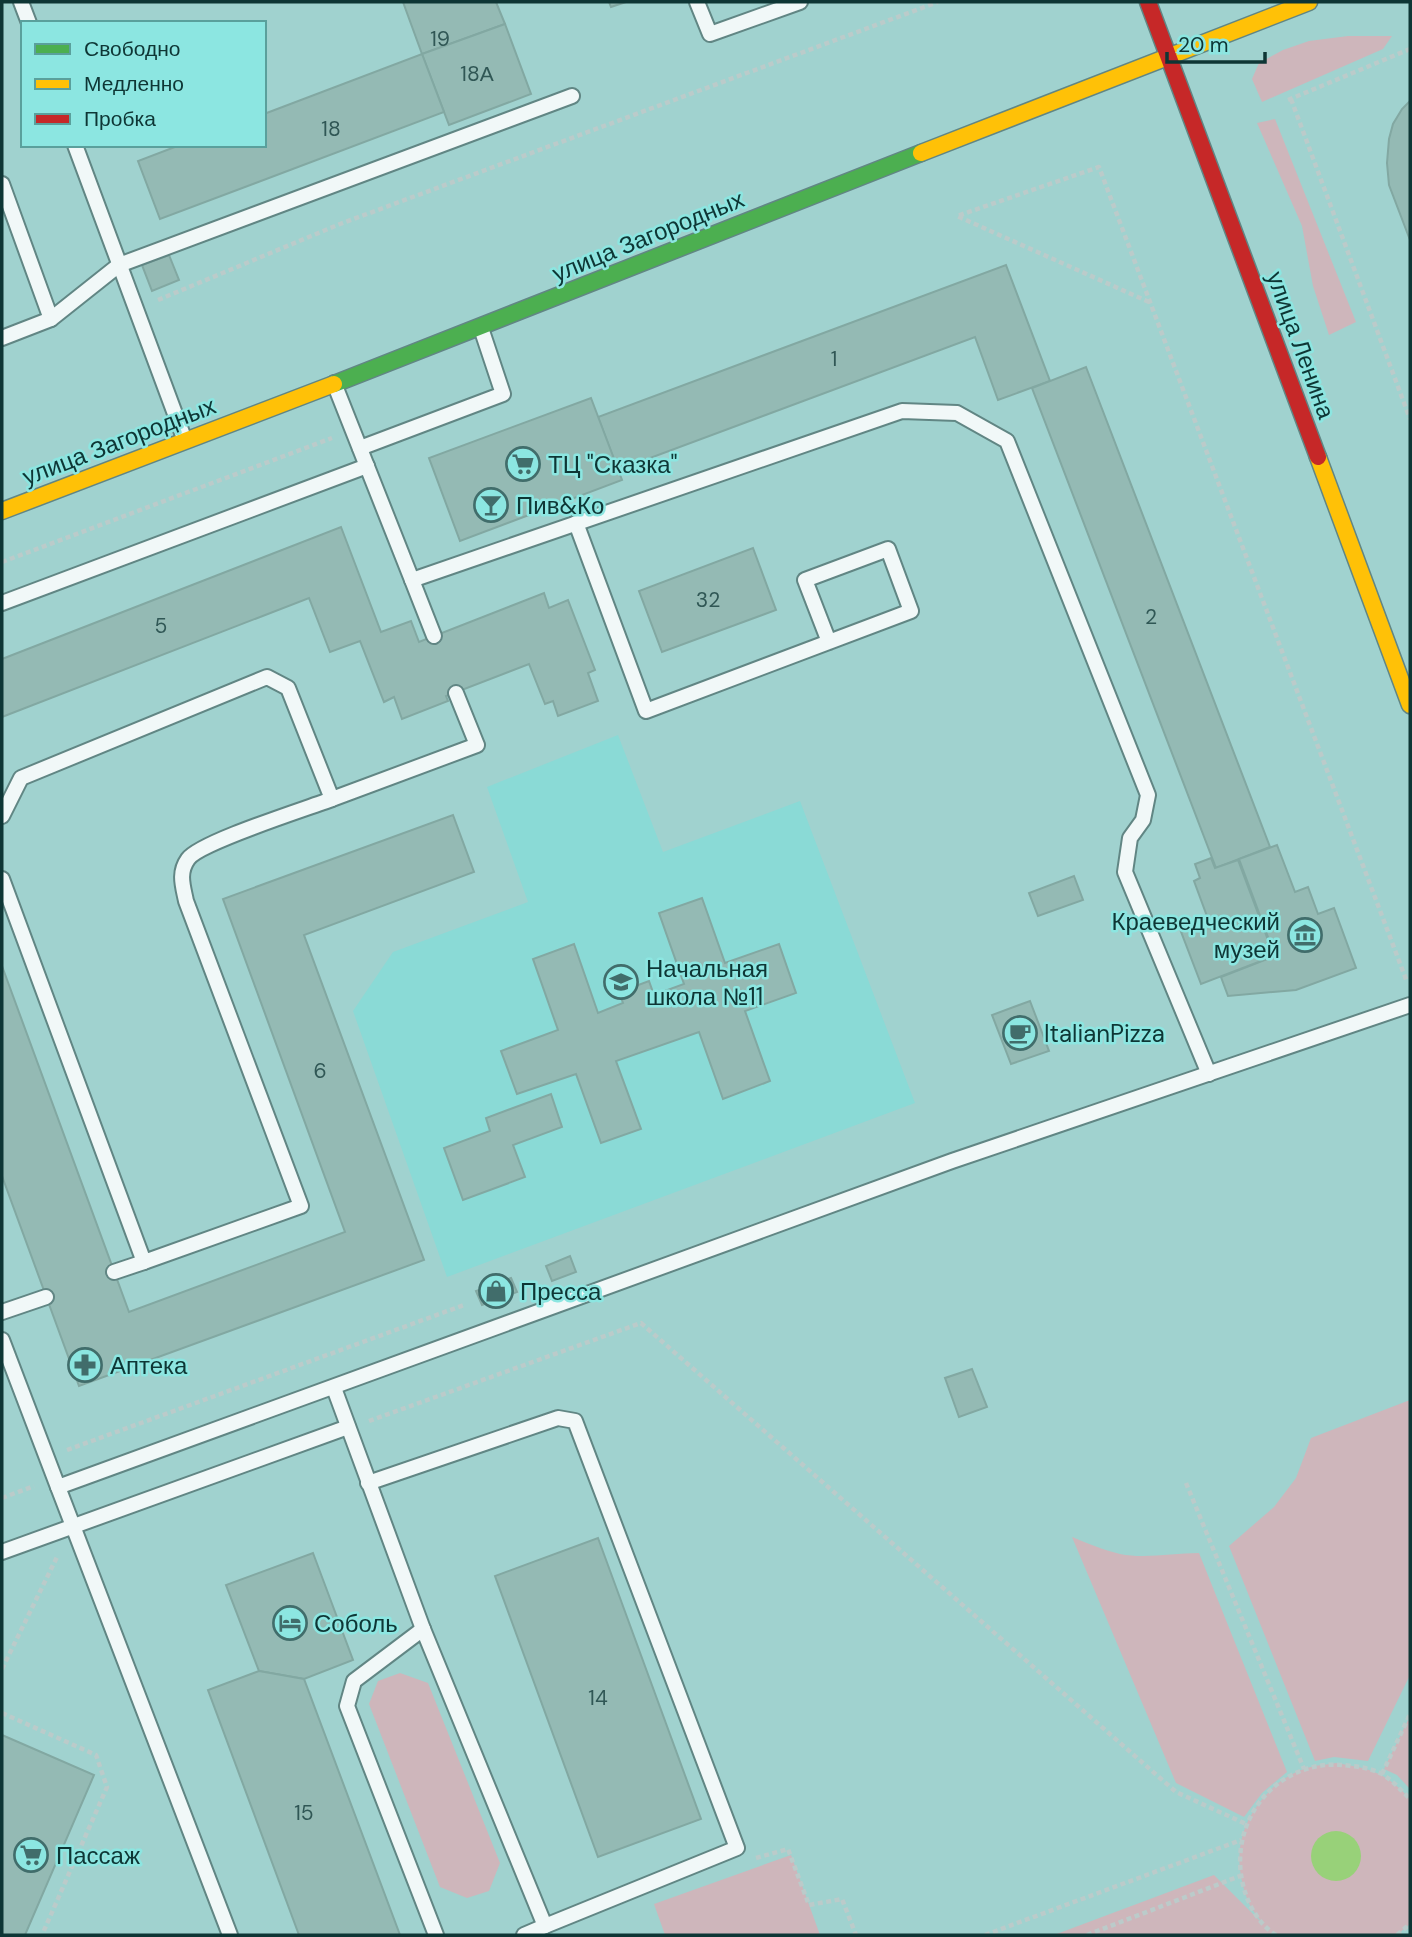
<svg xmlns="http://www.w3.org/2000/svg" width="1412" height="1937" viewBox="0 0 1412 1937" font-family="'DM Sans',sans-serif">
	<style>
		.built { fill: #8adad6 }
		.green { fill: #ceb6bb }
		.water { fill: #98d179 }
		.building { fill: #94bab4; stroke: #82a8a2; stroke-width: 2 }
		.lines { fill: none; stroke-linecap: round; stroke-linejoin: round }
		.lane-casing { stroke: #618684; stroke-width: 18 }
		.fast-casing { stroke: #618684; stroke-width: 19 }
		.slow-casing { stroke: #618684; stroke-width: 19 }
		.jam-casing { stroke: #618684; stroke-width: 19 }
		.path { stroke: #bbcbca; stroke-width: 4.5; stroke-dasharray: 5 3.5; stroke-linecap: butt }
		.lane { stroke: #f1f8f8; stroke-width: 14 }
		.fast { stroke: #4caf50; stroke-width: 16 }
		.slow { stroke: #ffc107; stroke-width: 16 }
		.jam { stroke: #c62828; stroke-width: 16 }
		.labels { text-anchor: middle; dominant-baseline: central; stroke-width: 5; stroke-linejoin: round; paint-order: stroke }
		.number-label { font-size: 21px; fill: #305755 }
		.street-label { font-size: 24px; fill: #0e3635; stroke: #8ce6e1 }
		.poi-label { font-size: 24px; fill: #0e3635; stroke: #8ce6e1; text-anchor: start }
	</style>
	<rect width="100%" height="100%" fill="#a0d2cf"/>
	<!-- built -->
	<polygon class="built" points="618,735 663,852 800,801 915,1103 447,1277 353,1011 393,952 528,902 487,787"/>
	<!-- green -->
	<g class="green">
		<polygon points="1348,36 1392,36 1383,49 1262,102 1252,79 1259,63 1283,50 1309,41"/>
		<polygon points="1275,119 1356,322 1329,335 1313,286 1302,226 1257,123"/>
		<polygon points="1410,1400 1410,1675 1368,1761 1334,1757 1315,1761 1229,1546 1274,1507 1296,1478 1311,1438"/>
		<path d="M1072,1537C1087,1543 1103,1550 1120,1554C1145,1559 1173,1553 1199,1553L1287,1772L1262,1793L1244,1817L1176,1783Z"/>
		<polygon points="400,1673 428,1683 500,1863 489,1891 467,1898 440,1887 369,1704 378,1681"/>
		<polygon points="1410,1716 1410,1789 1397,1775 1384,1769"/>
		<path d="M1336,1763C1372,1769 1385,1772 1410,1799V1924L1397,1935H1054L1214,1875L1262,1923C1258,1916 1251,1909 1248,1901C1233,1862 1237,1827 1265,1796C1275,1784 1289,1774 1304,1769C1314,1765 1326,1765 1336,1763Z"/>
		<polygon points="791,1855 820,1935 665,1935 654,1904"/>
	</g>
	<!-- water -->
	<circle class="water" cx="1336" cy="1856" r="25"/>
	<!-- building -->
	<g class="building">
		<polygon points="403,2 496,2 505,24 422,54"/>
		<polygon points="609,2 626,2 611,7"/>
		<polygon points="505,24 531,94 449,125 422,54"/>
		<polygon points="422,54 444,112 160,219 138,161 180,145 264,145 264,114"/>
		<polygon points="1410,101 1410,240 1389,185 1387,163 1389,139 1393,124 1402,109"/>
		<polygon points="169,255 179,280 152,291 142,265"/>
		<polygon points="1006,265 1050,381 998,400 975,337 618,470 598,417"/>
		<polygon points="1086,367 1270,847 1216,868 1032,388"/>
		<polygon points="591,398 622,480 460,541 429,458"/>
		<polygon points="341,527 381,632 411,621 419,642 544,593 549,608 568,600 595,670 588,673 598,701 558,716 553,701 545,704 529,664 446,696 448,701 402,719 394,697 384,702 360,641 330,652 309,598 2,717 2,659"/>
		<polygon points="753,548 776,610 662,652 639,591"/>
		<polygon points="453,815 474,872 304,935 424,1260 79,1386 2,1176 2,966 129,1312 345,1232 223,899"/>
		<polygon points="1277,845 1295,892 1308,887 1318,914 1334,908 1356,968 1296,990 1228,996 1221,977 1275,956 1239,859"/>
		<polygon points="1211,858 1215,868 1238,860 1274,956 1201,984 1180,929 1208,919 1194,881 1200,878 1195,864"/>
		<polygon points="1074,876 1083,900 1038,916 1029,893"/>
		<polygon points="702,898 725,963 779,944 796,993 745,1011 770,1081 723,1099 699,1032 616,1061 641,1129 601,1143 576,1074 517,1094 501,1051 558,1030 533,959 574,944 598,1013 623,1003 619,992 649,981 654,995 684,984 659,913"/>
		<polygon points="1030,1001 1049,1051 1011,1064 992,1015"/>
		<polygon points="551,1094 562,1127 513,1145 525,1177 463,1200 444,1148 490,1131 486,1118"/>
		<polygon points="570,1256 576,1272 552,1281 546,1266"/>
		<polygon points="511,1278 517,1292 482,1305 476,1291"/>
		<polygon points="972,1369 987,1407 959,1417 945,1378"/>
		<polygon points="598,1538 701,1819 598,1857 495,1576"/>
		<polygon points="313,1553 353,1660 304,1679 259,1671 226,1585"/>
		<polygon points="259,1671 304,1679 400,1935 299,1935 208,1690"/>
		<polygon points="2,1735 94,1775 25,1935 2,1935"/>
	</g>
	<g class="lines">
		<!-- lane casing -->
		<g class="lane-casing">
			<g id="lane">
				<polyline points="21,2 29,23"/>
				<polyline points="697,2 710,34 800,2"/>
				<polyline points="75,145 184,438"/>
				<polyline points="2,184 51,319"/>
				<polyline points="2,338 51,319 119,265 572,96"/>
				<polyline points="334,383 412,580 902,411 957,413 1007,441 1148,795 1143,820 1130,838 1125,872 1209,1074"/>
				<polyline points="360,448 503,394 481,328"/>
				<polyline points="576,523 646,711 911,611 888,549 805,580 829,642"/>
				<polyline points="412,580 434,636"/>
				<polyline points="2,603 367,466"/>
				<polyline points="332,799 477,745 456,693"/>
				<path d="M2,816L21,778L267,677L288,688L332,799C306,809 200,842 188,859C178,873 183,886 186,901L301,1206L144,1262L2,879"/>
				<polyline points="114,1272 144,1262"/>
				<polyline points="2,1312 46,1297"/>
				<polyline points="2,1340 58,1487 952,1161 1410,1005"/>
				<polyline points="334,1388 423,1629 545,1926 524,1935"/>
				<polyline points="368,1483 558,1418 575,1421 737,1848 545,1926"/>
				<polyline points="58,1487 230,1935"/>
				<polyline points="2,1552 348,1427"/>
				<polyline points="423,1629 354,1681 347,1706 436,1935"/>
			</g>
		</g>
		<!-- fast casing -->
		<g class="fast-casing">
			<polyline id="fast" points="334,384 921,153"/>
		</g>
		<!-- slow casing -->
		<g class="slow-casing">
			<g id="slow">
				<polyline points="921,153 1309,2"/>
				<polyline points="1318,457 1410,705"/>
				<polyline points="2,511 334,384"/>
			</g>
		</g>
		<!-- jam casing -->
		<g class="jam-casing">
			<polyline id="jam" points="1148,2 1318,457"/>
		</g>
		<!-- path -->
		<g class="path">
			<polyline points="1291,99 1410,419"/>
			<polyline points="1288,100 1410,49"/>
			<polyline points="158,300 340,224 938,2"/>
			<polyline points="1149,302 957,216 1099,167 1407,982"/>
			<polyline points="2,562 332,438"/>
			<polyline points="369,1421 641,1323 1176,1792 1246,1824"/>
			<polyline points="67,1450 464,1305"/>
			<polyline points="1186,1483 1304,1769"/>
			<polyline points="2,1498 34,1486"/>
			<polyline points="2,1669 57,1557"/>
			<polyline points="2,1713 96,1755 107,1787 42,1935"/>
			<polyline points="1382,1774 1410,1714"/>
			<polyline points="756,1858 788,1849 809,1905 842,1899 856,1935"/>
			<polyline points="985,1935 1241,1840"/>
			<polyline points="1087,1935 1240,1876"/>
			<path d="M1276,1935C1261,1926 1250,1908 1245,1892C1223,1823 1278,1754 1351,1766C1362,1767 1372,1769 1382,1774C1393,1781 1401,1790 1410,1799"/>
			<polyline points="1397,1935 1410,1924"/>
		</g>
		<!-- lane -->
		<use href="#lane" class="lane"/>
		<!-- fast -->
		<use href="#fast" class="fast"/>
		<!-- slow -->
		<use href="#slow" class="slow"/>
		<!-- jam -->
		<use href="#jam" class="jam"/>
	</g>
	<!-- icons -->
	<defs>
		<g id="supermarket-ring" transform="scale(1.75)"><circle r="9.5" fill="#8ce6e1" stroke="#416d6b" stroke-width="1.5"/><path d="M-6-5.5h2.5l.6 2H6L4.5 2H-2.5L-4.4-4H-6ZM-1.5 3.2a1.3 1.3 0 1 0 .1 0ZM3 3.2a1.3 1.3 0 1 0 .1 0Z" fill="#416d6b"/></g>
		<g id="bar-ring" transform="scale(1.75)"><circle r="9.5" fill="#8ce6e1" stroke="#416d6b" stroke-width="1.5"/><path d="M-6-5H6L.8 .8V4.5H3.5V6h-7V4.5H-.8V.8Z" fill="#416d6b"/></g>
		<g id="museum-ring" transform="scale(1.75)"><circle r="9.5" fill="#8ce6e1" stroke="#416d6b" stroke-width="1.5"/><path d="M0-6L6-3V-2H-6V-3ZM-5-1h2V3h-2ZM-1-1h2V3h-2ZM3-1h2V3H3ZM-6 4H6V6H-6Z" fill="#416d6b"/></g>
		<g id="school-ring" transform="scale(1.75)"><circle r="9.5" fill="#8ce6e1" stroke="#416d6b" stroke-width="1.5"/><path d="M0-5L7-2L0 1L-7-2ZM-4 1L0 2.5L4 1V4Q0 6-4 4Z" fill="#416d6b"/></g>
		<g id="cafe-ring" transform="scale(1.75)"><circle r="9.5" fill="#8ce6e1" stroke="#416d6b" stroke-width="1.5"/><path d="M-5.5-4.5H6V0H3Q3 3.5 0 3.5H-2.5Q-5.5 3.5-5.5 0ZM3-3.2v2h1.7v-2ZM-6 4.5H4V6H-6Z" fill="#416d6b"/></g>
		<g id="shop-ring" transform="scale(1.75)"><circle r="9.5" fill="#8ce6e1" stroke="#416d6b" stroke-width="1.5"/><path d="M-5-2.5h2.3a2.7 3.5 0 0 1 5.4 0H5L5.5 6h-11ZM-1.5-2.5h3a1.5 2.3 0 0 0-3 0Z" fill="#416d6b"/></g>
		<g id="pharmacy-ring" transform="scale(1.75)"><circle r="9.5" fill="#8ce6e1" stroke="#416d6b" stroke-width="1.5"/><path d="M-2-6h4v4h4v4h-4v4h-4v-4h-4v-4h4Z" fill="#416d6b"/></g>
		<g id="hotel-ring" transform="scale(1.75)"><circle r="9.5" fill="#8ce6e1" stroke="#416d6b" stroke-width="1.5"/><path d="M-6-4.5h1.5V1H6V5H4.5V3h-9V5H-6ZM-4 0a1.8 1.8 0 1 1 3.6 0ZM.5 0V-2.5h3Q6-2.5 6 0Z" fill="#416d6b"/></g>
	</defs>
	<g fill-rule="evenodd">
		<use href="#supermarket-ring" x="523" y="464"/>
		<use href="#bar-ring" x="491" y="505"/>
		<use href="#museum-ring" x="1305" y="935"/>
		<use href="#school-ring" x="621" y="982"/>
		<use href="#cafe-ring" x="1020" y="1033"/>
		<use href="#shop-ring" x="496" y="1291"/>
		<use href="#pharmacy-ring" x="85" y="1365"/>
		<use href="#hotel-ring" x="290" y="1623"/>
		<use href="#supermarket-ring" x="31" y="1855"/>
	</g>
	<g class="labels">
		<!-- number labels -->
		<g class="number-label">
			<text x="440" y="39">19</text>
			<text x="477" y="74">18А</text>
			<text x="331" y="129">18</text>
			<text x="834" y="359">1</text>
			<text x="708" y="600">32</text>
			<text x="1151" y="617">2</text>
			<text x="161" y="626">5</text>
			<text x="320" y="1071">6</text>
			<text x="598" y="1698">14</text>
			<text x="304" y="1813">15</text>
		</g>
		<!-- street labels -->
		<g class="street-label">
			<text transform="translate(648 236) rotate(-22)">улица Загородных</text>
			<text transform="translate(1301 345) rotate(70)">улица Ленина</text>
			<text transform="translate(119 441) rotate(-21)">улица Загородных</text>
		</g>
		<!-- poi labels -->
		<g class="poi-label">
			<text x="548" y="464">ТЦ "Сказка"</text>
			<text x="516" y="505">Пив&amp;Ко</text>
			<text x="1280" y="921" text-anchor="end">Краеведческий<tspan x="1280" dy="28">музей</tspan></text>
			<text x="646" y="968">Начальная<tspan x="646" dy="28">школа №11</tspan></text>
			<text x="1044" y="1033">ItalianPizza</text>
			<text x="520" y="1291">Пресса</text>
			<text x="110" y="1365">Аптека</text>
			<text x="314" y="1623">Соболь</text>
			<text x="56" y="1855">Пассаж</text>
		</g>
	</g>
	<!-- border -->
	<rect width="1412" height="1937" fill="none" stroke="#0e3635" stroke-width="7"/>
	<!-- legend -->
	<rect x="21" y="21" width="245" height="126" fill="#8ce6e1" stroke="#5aa09c" stroke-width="2"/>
	<rect x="35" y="44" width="35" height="10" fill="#4caf50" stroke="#5aa09c" stroke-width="2"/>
	<text x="84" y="56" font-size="21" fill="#0e3635">Свободно</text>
	<rect x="35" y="79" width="35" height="10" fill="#ffc107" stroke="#5aa09c" stroke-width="2"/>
	<text x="84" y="91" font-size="21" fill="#0e3635">Медленно</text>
	<rect x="35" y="114" width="35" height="10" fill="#c62828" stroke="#5aa09c" stroke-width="2"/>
	<text x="84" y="126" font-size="21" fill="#0e3635">Пробка</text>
	<!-- scale -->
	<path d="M1167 52v10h98v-10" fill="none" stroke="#0e3635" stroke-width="3.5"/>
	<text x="1178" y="52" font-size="21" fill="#0e3635" stroke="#8ce6e1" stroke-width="5" paint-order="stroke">20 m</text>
</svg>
